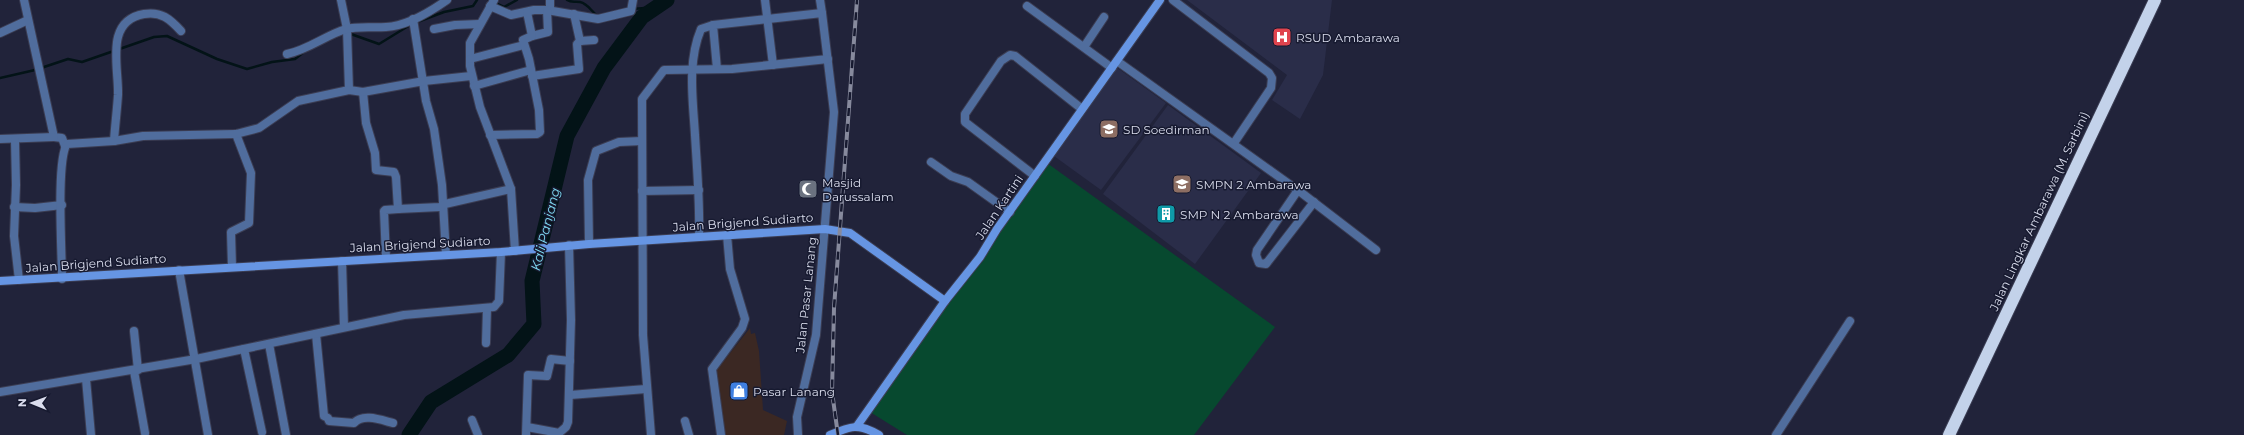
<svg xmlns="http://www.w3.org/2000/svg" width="2244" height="435" viewBox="0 0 2244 435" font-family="Montserrat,sans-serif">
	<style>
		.commercial { fill: #3b2823 }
		.built { fill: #2a2d49 }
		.green { fill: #07492f }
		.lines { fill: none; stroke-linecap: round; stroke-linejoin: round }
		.stream { stroke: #031317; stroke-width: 2.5 }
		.river { stroke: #031317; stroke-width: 15 }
		.street-casing { stroke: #3b3d53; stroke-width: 10 }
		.secondary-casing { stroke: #3b3d53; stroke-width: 10 }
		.highway-casing { stroke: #3b3d53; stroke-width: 14 }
		.street { stroke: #506d9d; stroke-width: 8 }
		.secondary { stroke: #6695e3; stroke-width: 8 }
		.highway { stroke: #c3d2ea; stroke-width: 12 }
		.rail-casing { stroke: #878a9d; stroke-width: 4 }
		.rail { stroke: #171a30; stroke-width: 2.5; stroke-dasharray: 8; stroke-linecap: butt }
		.labels { text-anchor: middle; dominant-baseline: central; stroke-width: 3; stroke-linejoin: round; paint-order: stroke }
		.poi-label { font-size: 12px; fill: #dadded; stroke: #171a30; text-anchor: start }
		.street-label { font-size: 12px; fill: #dadded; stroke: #171a30 }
		.water-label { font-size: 13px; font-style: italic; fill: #7fdcf4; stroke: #171a30 }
	</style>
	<rect width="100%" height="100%" fill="#21233a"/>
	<!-- commercial -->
	<polygon class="commercial" points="750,328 751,334 755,333 759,351 763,410 787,421 784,435 723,435 715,372"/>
	<!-- built -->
	<g class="built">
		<polygon points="1187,0 1332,0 1323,75 1300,119 1272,100 1287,75"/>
		<polygon points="1116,67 1166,103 1101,190 1054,156"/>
		<polygon points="1168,105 1261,173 1195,264 1103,194"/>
	</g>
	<!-- green -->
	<polygon class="green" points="1047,163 1275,327 1194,435 907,435 870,412"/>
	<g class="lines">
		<!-- stream -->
		<g class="stream">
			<polyline points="489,0 504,7 517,0"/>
			<path d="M567,0C572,3 575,1 580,2C589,4 591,12 598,16"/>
			<polyline points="632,9 645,8 651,11"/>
			<polyline points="420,21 444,12 473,6 477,0"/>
			<polyline points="348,33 379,44 410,25"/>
			<polyline points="0,78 35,70 68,59 82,62 154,37 167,36 217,59 247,69 272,62 295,59 304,52"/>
		</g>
		<!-- river -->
		<polyline class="river" points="409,435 431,402 508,355 534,324 532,281 567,136 604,68 642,17 667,0"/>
		<!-- street casing -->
		<g class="street-casing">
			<g id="street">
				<polyline points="24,0 54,137 62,138 65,146"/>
				<polyline points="341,0 347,29 349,90"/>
				<polyline points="494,0 470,43 470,66 480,107 511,189 515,251"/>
				<polyline points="765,0 773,65"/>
				<polyline points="820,0 822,13"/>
				<polyline points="1173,0 1269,73 1272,78 1271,88 1234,143"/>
				<polyline points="490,6 511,15 534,10 547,10 598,19 631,11 633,0"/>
				<polyline points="1027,6 1112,68"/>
				<polyline points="550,10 550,0"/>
				<polyline points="574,14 580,41"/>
				<polyline points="413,19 426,101 434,129 442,185 446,255"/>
				<polyline points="434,29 455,25 479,24"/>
				<polyline points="0,33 28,20"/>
				<polyline points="532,36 548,32 547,10"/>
				<polyline points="1084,47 1104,17"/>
				<path d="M287,54C308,50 326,35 346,29C358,26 373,28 386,27C407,26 430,12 447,0"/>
				<polyline points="470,59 524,45"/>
				<polyline points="1117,61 1303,194 1376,250"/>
				<polyline points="717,69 713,25 822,13 834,112 816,335 797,417 798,435"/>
				<polyline points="532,76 579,69 577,44 580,41 594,40"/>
				<polyline points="474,86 531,70"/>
				<polyline points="363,92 366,123 375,153 376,170 394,172 396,177 398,209 385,210 384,211 386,258"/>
				<polyline points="490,135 537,134 540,132 539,110 529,59 523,40 532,36 527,12"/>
				<polyline points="0,139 54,137"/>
				<polyline points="15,140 16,185 14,236 19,280"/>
				<path d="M114,141C115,126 117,110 118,95C119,67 104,21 144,14C161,11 170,19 181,31"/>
				<polyline points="931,162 951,176 968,182 1010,212"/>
				<polyline points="1035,176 965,122 965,114 1001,61 1010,55 1015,56 1082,109"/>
				<polyline points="1298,190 1257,250 1256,255 1259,263 1266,264 1314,202"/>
				<polyline points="642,191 699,190"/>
				<polyline points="14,207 35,208 62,205"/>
				<polyline points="398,209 440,207 445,204 511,189"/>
				<path d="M699,236C700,202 697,169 695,135C693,101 687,62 701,29L713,25"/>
				<polyline points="589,244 588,180 596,151 619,142 642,141"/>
				<polyline points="342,261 344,327"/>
				<polyline points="232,267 231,232 249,223 251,173 236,134"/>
				<polyline points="179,270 208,435"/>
				<path d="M62,279C62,254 56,160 67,144L114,141L143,136L236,134L259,128L298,101L349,90L363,92L424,81L471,76"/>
				<polyline points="134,331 138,370"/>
				<path d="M316,334L324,416L328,418L329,421L354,423C363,413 381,420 393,423"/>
				<polyline points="486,343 487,308"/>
				<polyline points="269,344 286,435"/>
				<polyline points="244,349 262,432"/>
				<polyline points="134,371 145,433"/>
				<polyline points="86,379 91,435"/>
				<polyline points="0,392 196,359 404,315 494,307 499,301 501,252"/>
				<polyline points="570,395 646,389"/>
				<polyline points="472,420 478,435"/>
				<polyline points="685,421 689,435"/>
				<polyline points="527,427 559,433 566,427 568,422 571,320 569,245"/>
				<polyline points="526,435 528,375 547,376 551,359 570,361"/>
				<polyline points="651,435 643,335 642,99 664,70 732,69 828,59"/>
				<polyline points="721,435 712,369 742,328 745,319 730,269 727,235"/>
				<polyline points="1776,435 1850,321"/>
			</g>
		</g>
		<!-- secondary casing -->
		<g class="secondary-casing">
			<g id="secondary">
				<polyline points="0,281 501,252 589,244 825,229 850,233 945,301"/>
				<polyline points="857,426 945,301 980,257 997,229 1160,0"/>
				<path d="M830,435C851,426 858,423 879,435"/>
			</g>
		</g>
		<!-- highway casing -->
		<g class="highway-casing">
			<polyline id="highway" points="1949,435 2155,0"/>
		</g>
		<!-- street -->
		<use href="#street" class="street"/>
		<!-- secondary -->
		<use href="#secondary" class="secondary"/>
		<!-- highway -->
		<use href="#highway" class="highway"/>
		<!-- rail casing -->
		<g class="rail-casing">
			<polyline id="rail" points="838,435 832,392 834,308 857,0"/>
		</g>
		<!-- rail -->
		<use href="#rail" class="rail"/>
	</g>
	<!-- icons -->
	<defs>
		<g id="hospital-square" transform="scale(1)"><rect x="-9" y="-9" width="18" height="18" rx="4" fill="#e0444e" stroke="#171a30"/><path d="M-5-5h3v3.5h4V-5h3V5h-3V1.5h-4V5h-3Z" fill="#fff"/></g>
		<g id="school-square" transform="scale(1)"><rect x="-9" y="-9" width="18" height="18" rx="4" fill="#8d6e63" stroke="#171a30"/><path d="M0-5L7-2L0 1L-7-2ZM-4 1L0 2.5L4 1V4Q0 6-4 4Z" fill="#fff"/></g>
		<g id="mosque-square" transform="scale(1)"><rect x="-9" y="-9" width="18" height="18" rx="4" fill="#6b7280" stroke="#171a30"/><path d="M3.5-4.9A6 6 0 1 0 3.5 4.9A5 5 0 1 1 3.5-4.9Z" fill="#fff"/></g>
		<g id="building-square" transform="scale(1)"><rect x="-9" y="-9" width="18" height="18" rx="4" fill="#0f9aa8" stroke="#171a30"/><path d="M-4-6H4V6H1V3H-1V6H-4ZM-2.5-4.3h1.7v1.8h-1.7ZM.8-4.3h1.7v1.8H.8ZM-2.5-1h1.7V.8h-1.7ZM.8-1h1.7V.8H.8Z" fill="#fff"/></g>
		<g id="shop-square" transform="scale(1)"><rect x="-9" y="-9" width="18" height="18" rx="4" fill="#3f7fe0" stroke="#171a30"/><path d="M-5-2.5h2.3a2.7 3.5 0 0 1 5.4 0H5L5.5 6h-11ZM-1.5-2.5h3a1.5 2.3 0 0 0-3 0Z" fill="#fff"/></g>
	</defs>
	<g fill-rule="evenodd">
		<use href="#hospital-square" x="1282" y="37"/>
		<use href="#school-square" x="1109" y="129"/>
		<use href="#school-square" x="1182" y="184"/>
		<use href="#mosque-square" x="808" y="189"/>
		<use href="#building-square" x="1166" y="214"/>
		<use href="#shop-square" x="739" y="391"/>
	</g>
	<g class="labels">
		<!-- poi labels -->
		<g class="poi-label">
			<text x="1296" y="37">RSUD Ambarawa</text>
			<text x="1123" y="129">SD Soedirman</text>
			<text x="822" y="182">Masjid<tspan x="822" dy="14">Darussalam</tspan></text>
			<text x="1196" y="184">SMPN 2 Ambarawa</text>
			<text x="1180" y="214">SMP N 2 Ambarawa</text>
			<text x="753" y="391">Pasar Lanang</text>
		</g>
		<!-- street labels -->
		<g class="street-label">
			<text transform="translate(999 207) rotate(-56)">Jalan Kartini</text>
			<text transform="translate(2039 211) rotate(-65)">Jalan Lingkar Ambarawa (M. Sarbini)</text>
			<text transform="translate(743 222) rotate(-4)">Jalan Brigjend Sudiarto</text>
			<text transform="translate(420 244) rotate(-3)">Jalan Brigjend Sudiarto</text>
			<text transform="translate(96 263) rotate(-4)">Jalan Brigjend Sudiarto</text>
			<text transform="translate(806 295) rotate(-84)">Jalan Pasar Lanang</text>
		</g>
		<!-- water labels -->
		<g class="water-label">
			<text transform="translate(545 229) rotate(-76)">Kali Panjang</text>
		</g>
	</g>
	<!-- north arrow -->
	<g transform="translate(32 403) rotate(271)" stroke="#171a30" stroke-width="3" paint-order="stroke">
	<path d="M0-3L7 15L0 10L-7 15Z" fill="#dadded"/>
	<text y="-6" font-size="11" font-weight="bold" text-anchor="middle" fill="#dadded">N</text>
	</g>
</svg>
